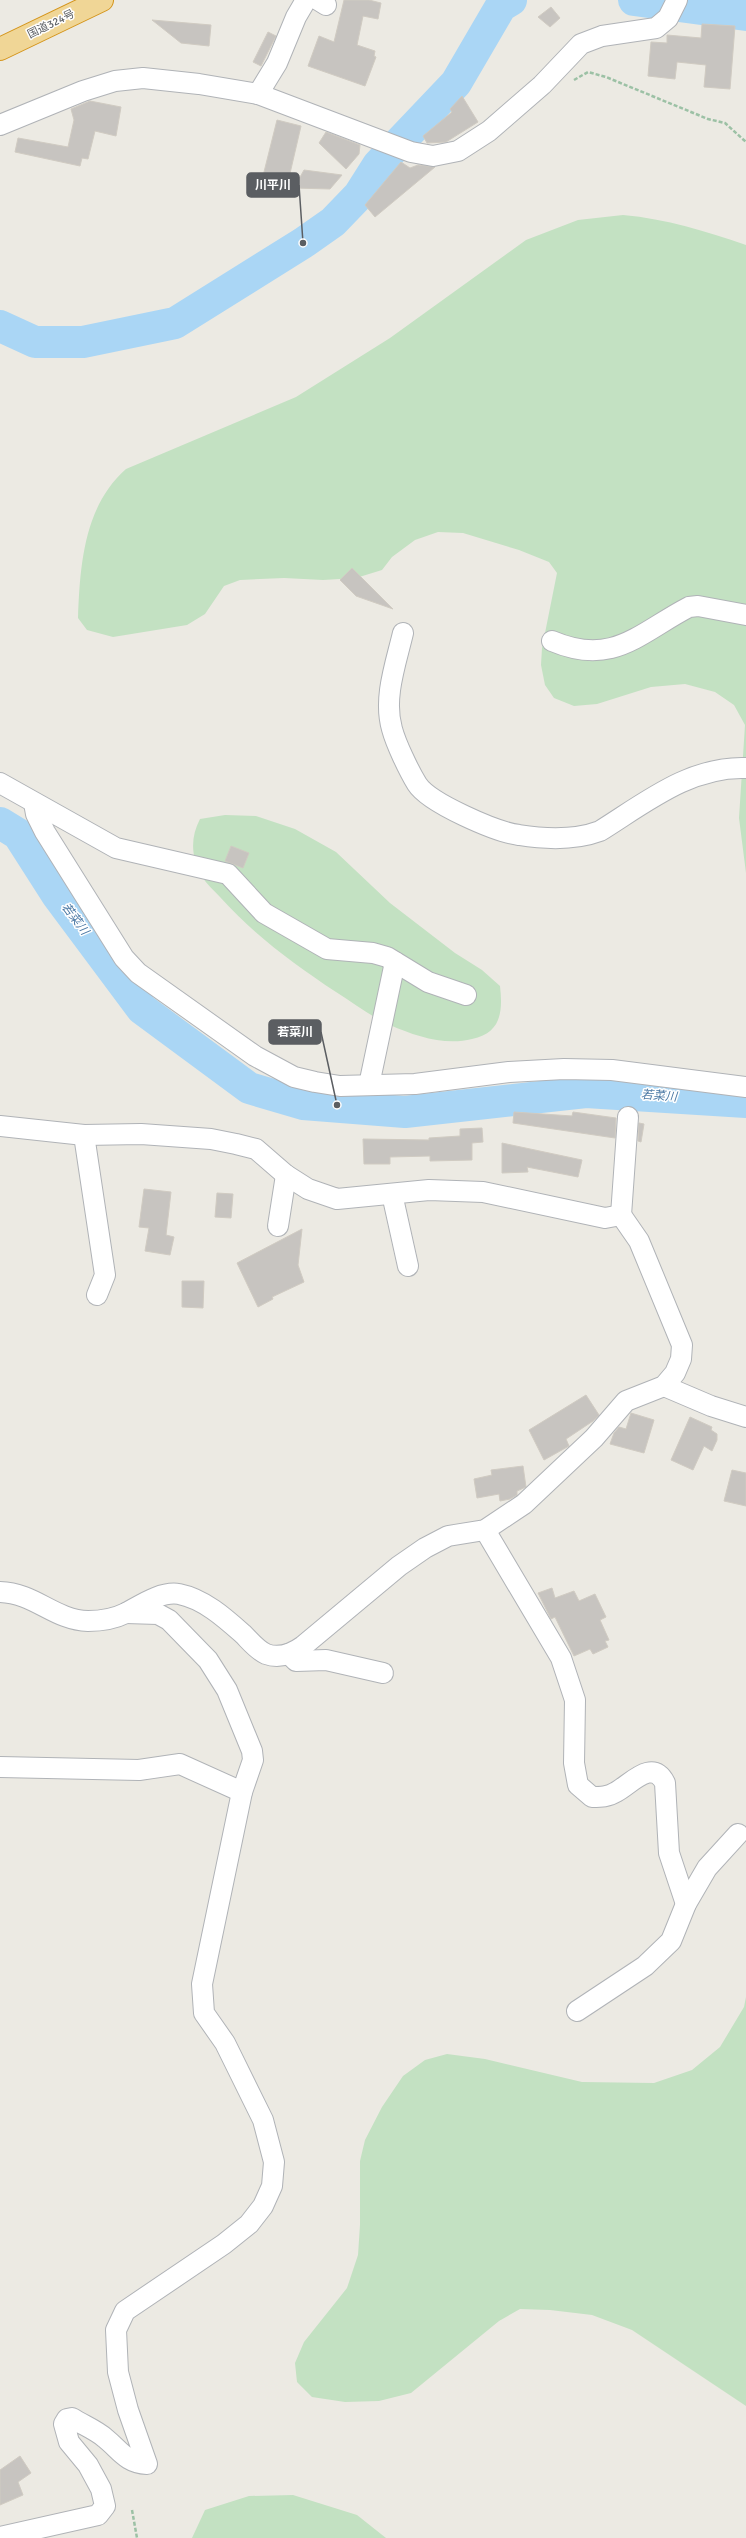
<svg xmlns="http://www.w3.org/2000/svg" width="746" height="2538" viewBox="0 0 746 2538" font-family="Signika,'Noto Sans JP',sans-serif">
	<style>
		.green { fill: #c3e1c2 }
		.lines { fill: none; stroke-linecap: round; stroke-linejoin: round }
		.river { stroke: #aad6f5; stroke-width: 32 }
		.building { fill: #c7c4c0; stroke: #d0cbc2 }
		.minor-casing { stroke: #b0b3b7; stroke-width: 22 }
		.highway-casing { stroke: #d4941a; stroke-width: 24 }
		.path { stroke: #9cc1a5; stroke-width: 2.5; stroke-dasharray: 4 2; stroke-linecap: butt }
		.minor { stroke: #fff; stroke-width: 20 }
		.highway { stroke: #f0d696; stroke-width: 22 }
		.labels { text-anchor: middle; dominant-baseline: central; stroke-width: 3; stroke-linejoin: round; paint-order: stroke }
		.street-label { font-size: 11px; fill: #5b5e62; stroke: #fff }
		.water-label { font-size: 12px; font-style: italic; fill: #4a78a4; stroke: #fff }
		.leader { fill: none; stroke: #5b5e62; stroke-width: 1.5 }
		.callout-dot { fill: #5b5e62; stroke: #fff; stroke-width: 1.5 }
		.callout { fill: #5b5e62; stroke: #5b5e62; stroke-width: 1.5 }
		.callout-label { font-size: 12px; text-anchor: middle; font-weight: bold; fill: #fff }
	</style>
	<rect width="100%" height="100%" fill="#eceae3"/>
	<!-- green -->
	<g class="green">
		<path d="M623,215C667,219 705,231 746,245V873L739,818L745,725L734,705L715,692L685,684L651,687L597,704L574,706L554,698L545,685L541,665L542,648L557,573L549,562L519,550L463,533L438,532L415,540L392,557L382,570L356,578L323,580L284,578L240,580L224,586L205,614L187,625L113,637L87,630L78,618C80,565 84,506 126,469L296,397L390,338L526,240L578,220Z"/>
		<path d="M225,815L256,816L295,829L336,852L390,903L455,953L482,970L500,986C503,1012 501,1033 472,1039C445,1046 415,1036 390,1025C371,1017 354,1003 336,992C294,964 254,935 220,897C214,890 206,884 202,876C191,858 190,838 200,819Z"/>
		<polygon points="746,1997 746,2406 632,2330 592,2315 550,2310 520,2309 499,2321 411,2393 379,2401 345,2402 312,2397 297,2382 295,2363 304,2342 347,2288 358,2255 360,2225 360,2161 365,2140 382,2107 403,2076 425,2060 447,2054 485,2059 582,2082 654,2083 692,2070 720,2047 744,2007"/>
		<polygon points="293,2495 357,2515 386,2538 192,2538 205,2510 249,2496"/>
	</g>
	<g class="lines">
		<!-- river -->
		<g class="river">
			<polyline points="634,0 746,15"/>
			<polyline points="0,326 35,342 83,342 175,323 303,243 333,222 359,195 378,165 456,83 501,6 511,0"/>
			<polyline points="0,823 18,834 57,895 142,1009 249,1088 303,1104 405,1112 586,1092 746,1102"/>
		</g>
	</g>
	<!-- building -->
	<g class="building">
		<polygon points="344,0 369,0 381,3 378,19 363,16 357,45 375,51 374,56 376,57 365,86 308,66 319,36 334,42"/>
		<polygon points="551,7 560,18 550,27 538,17"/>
		<polygon points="152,20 211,25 209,46 181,43"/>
		<polygon points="702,24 735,26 730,89 704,87 706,65 677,62 675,79 648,76 651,42 667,43 667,35 701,38"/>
		<polygon points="268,32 276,36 261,66 253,62"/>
		<polygon points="462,96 478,122 446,142 427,143 423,136 452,112 450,109"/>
		<polygon points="90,101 121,107 116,136 95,131 88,159 82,158 80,166 15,152 18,138 68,147 74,120 71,109"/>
		<polygon points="277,120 301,126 288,182 263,176"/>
		<polygon points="326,132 360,145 359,154 346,169 319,143"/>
		<polygon points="401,162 410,168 418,165 435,167 375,217 365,205"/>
		<polygon points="304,170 342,175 330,189 294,188"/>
		<polygon points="352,568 393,609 356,596 340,580"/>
		<polygon points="231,846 249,853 243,868 225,861"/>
		<polygon points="514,1112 572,1116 573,1112 616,1118 615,1138 513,1123"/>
		<polygon points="639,1123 644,1124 641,1142 638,1141"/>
		<polygon points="482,1128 483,1142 472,1143 472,1160 430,1161 430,1156 390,1157 390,1164 364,1164 363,1139 429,1140 429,1138 460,1136 460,1129"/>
		<polygon points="502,1143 582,1160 578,1177 527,1167 528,1172 502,1173"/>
		<polygon points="144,1189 171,1192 166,1235 174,1237 170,1255 145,1251 149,1228 139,1227"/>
		<polygon points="217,1193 233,1194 231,1218 215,1217"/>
		<polygon points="302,1229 298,1265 304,1282 272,1297 273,1299 258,1307 237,1263"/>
		<polygon points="182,1281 204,1281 203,1308 182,1307"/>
		<polygon points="586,1395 599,1415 593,1421 566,1439 569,1446 544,1460 529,1430"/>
		<polygon points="631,1413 654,1420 644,1453 610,1444 614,1433 619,1427 626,1429"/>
		<polygon points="690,1417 712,1427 711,1430 717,1434 717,1440 712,1451 704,1446 693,1470 671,1460"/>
		<polygon points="523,1466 526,1487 517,1491 517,1495 510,1499 500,1501 499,1494 477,1498 474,1479 492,1475 491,1470"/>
		<polygon points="732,1470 746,1473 746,1506 724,1501"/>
		<polygon points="552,1588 555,1598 574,1591 579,1601 595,1594 606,1617 600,1620 609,1640 605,1641 608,1647 593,1654 590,1649 574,1656 555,1617 551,1619 538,1593"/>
		<polygon points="20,2456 31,2473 18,2482 23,2495 0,2505 0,2470"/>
	</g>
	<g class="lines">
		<!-- minor casing -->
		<g class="minor-casing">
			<g id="minor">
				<polyline points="318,0 326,5"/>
				<polyline points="258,94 277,63 296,17 306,0"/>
				<polyline points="0,125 83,91 115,81 143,78 199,84 258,94 411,152 433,156 458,151 489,131 542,85 581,44 602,36 656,28 668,18 677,0"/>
				<path d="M403,633C396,663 383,698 392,729C396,744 409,771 417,784C429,803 496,832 519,835C544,839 576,840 600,831C645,803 690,766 746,768"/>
				<path d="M552,641C613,667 639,633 689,607L698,606L746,615"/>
				<polyline points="0,783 116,848 228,874 264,913 327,949 373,953 387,957 428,982 466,995"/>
				<polyline points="34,803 36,814 45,832 124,958 138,973 255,1056 294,1077 315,1082 340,1086 415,1084 509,1072 564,1069 612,1070 746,1087"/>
				<polyline points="369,1085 395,962"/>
				<path d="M0,1126L84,1135L141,1134L211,1139L236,1144L256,1149L286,1175L308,1189L337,1199L429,1190L483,1192L605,1218L621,1215L639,1241L682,1345L681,1359L675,1373L664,1386L626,1401L594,1438L524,1504L485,1530L448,1536L425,1548L399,1566L303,1646C292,1654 280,1659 266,1654C257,1650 250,1641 243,1634C225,1618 204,1599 179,1594C161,1591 141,1605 126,1613C114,1619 101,1621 88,1621C54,1620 35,1593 0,1592"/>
				<polyline points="84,1135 105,1275 97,1295"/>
				<polyline points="392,1194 408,1266"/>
				<polyline points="621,1215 628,1117"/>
				<polyline points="278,1226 286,1175"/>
				<polyline points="664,1386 711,1406 746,1417"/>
				<path d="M485,1530L561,1658L575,1700L574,1763L578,1785L592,1797C601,1797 608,1797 616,1792C631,1784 652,1758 665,1783L669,1853L686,1904"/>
				<polyline points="289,1654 296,1661 326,1660 383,1673"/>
				<polyline points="0,1767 139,1770 180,1764 242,1792"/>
				<polyline points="577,2011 645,1966 671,1941 686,1904 707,1868 738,1834"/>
				<path d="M0,2537L98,2515L105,2506L101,2489L88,2465L69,2442L64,2424L67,2419L72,2418C83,2425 96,2430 105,2438C120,2450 126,2463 147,2464L128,2410L118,2372L116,2330L125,2311L224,2244L249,2224L263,2206L272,2186L274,2162L263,2120L225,2043L204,2013L202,1984L242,1792L253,1760L252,1751L227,1690L208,1660L169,1620L158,1614L126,1613"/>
			</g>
		</g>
		<!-- highway casing -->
		<g class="highway-casing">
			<polyline id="highway" points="0,49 102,0"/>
		</g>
		<!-- path -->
		<g class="path">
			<polyline points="574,80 588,72 606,77 708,119 725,123 746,142"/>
			<polyline points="132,2510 137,2538"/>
		</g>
		<!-- minor -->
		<use href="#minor" class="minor"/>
		<!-- highway -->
		<use href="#highway" class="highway"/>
	</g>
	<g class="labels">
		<!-- street labels -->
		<g class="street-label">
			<text transform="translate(51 24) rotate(-26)">国道324号</text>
		</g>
		<!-- water labels -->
		<g class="water-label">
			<text transform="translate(75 919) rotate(53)">若菜川</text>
			<text transform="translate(659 1096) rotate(4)">若菜川</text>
		</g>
	</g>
	<!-- callouts -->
	<path class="leader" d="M303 243L299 185M337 1105L321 1032"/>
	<g class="callout-dot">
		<circle cx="303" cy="243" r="4"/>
		<circle cx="337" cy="1105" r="4"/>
	</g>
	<g class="callout">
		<rect x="247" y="173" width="52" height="24" rx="4"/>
		<rect x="269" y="1020" width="52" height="24" rx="4"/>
	</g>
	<g class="callout-label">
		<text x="273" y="189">川平川</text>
		<text x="295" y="1036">若菜川</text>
	</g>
</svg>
